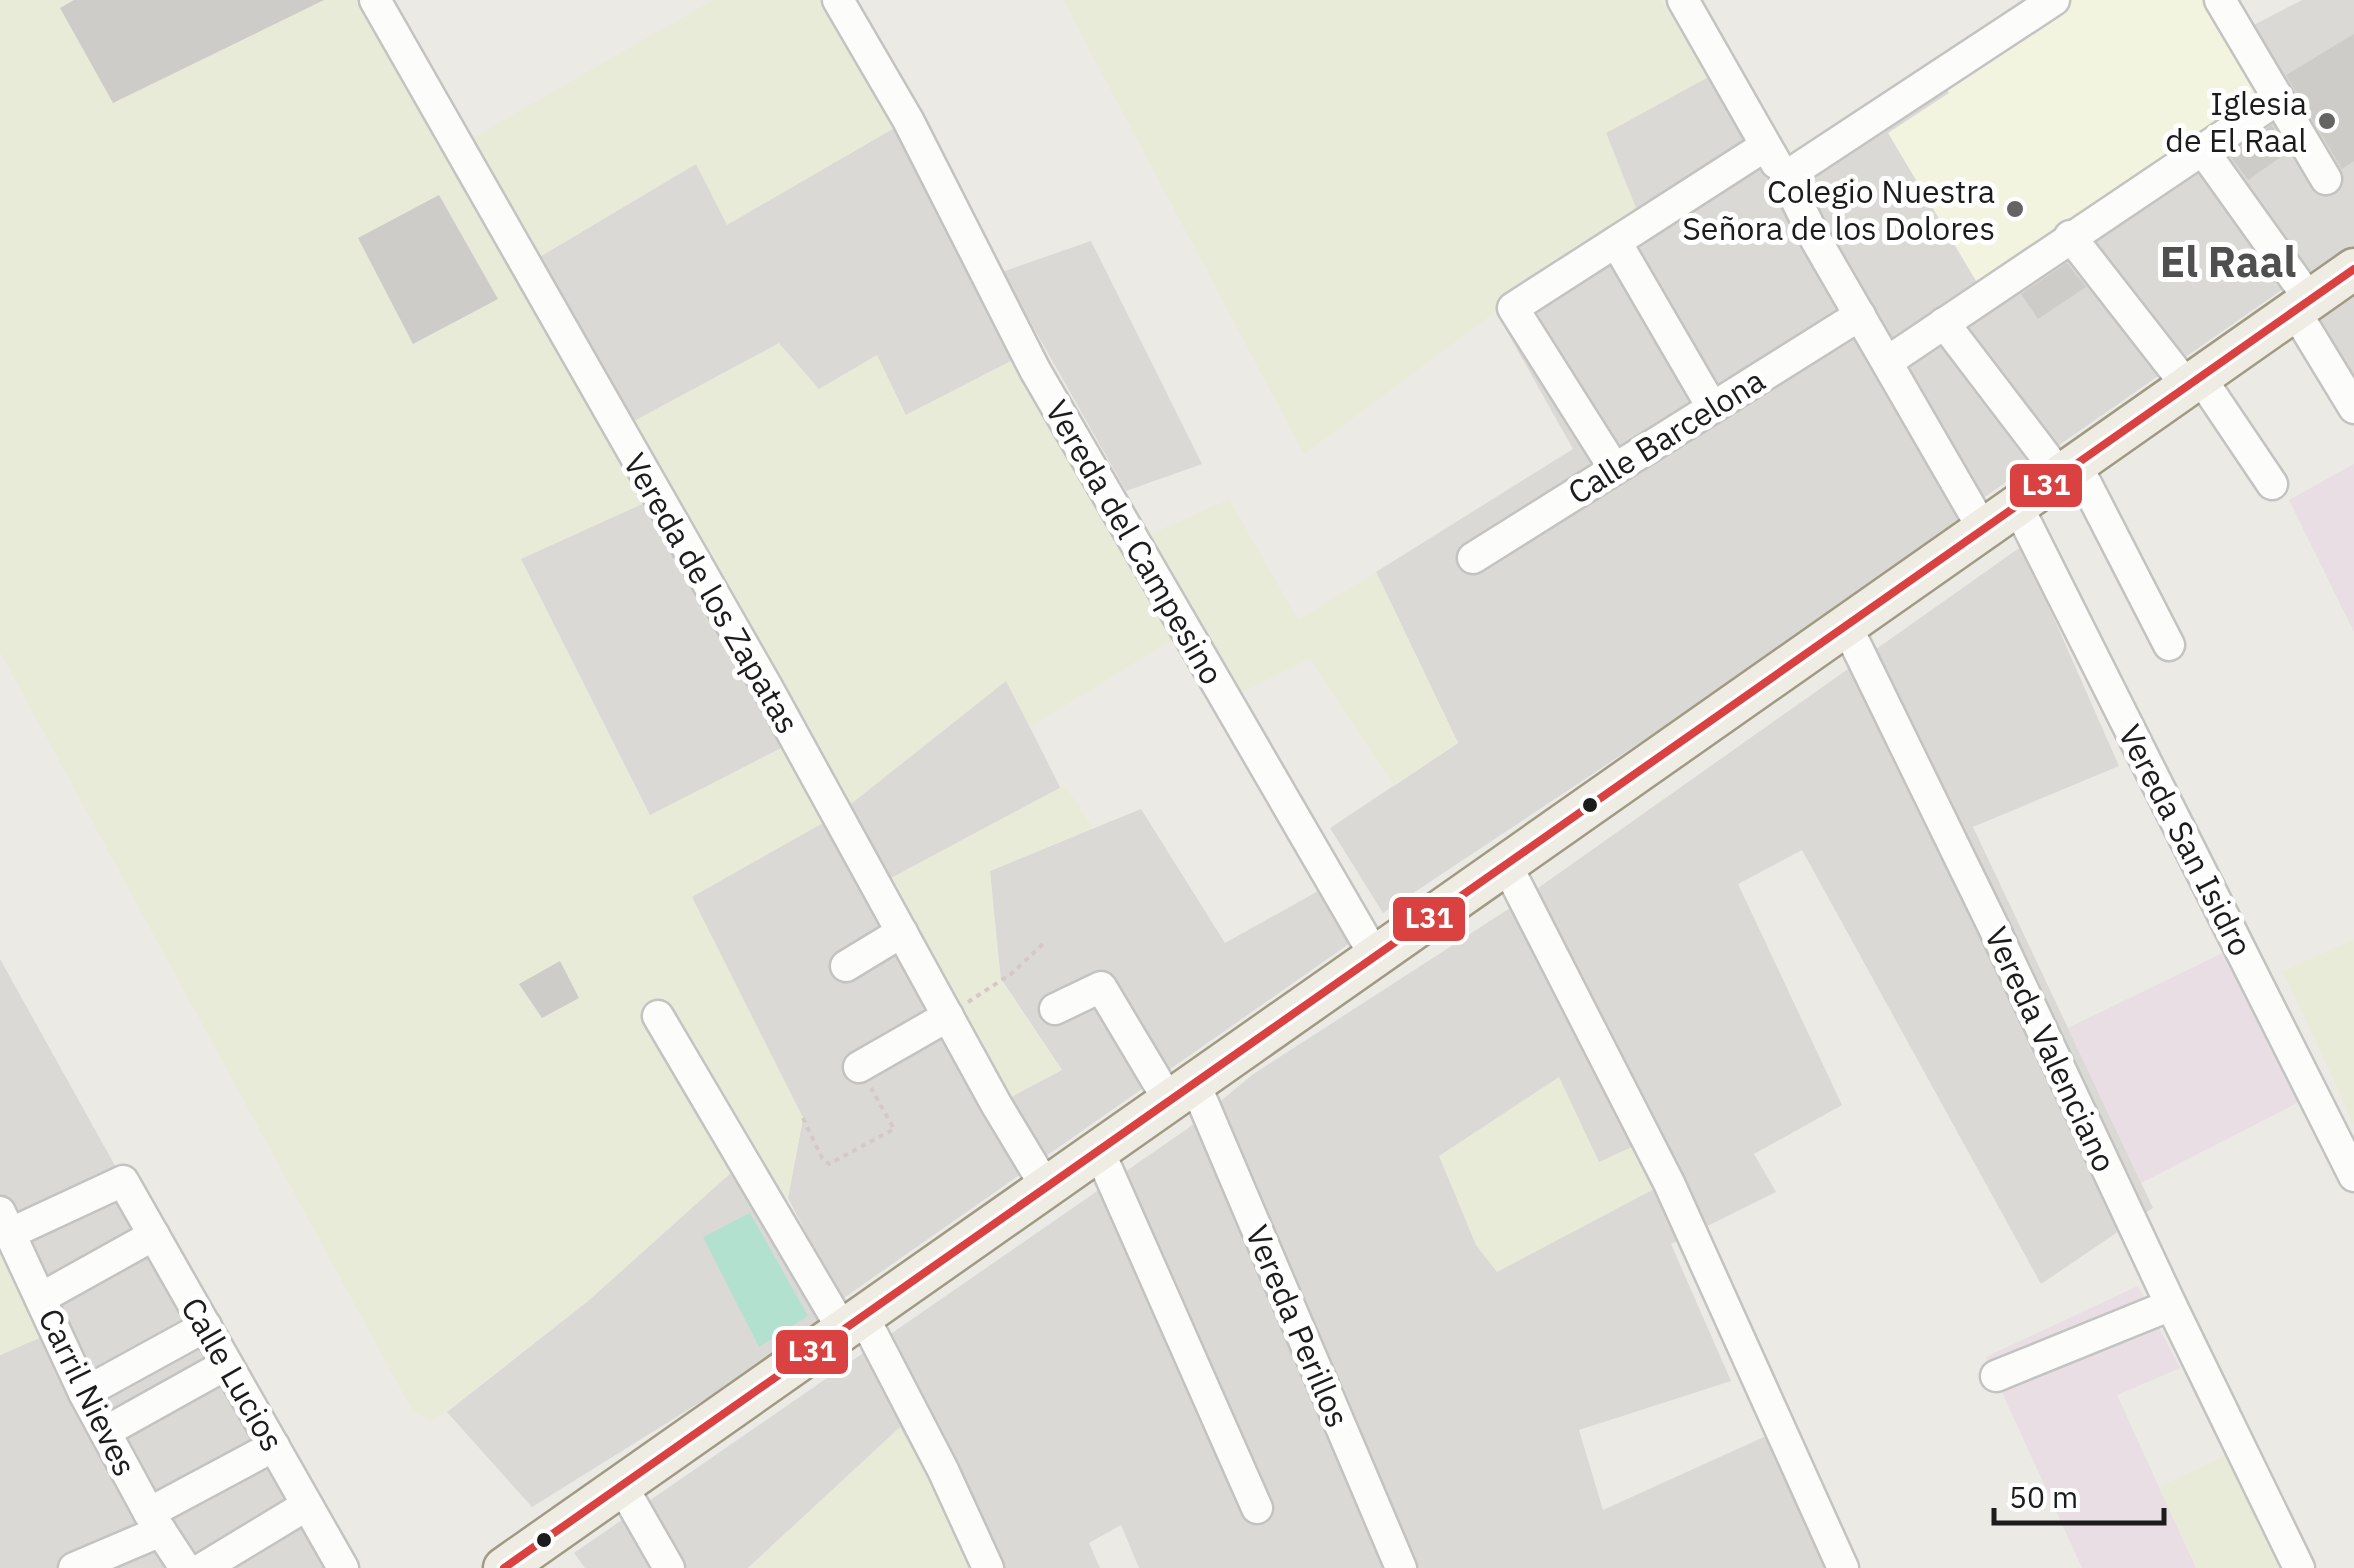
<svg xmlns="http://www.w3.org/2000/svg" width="2354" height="1568" viewBox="0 0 2354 1568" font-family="'IBM Plex Sans',sans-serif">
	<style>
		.residential { fill: #dad9d6 }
		.industrial { fill: #e8dee3 }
		.education { fill: #f3f4e0 }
		.farmland { fill: #e9ebd9 }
		.pitch { fill: #b2e1d0 }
		.building { fill: #cdccc8 }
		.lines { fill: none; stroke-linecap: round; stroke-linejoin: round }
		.minor-casing { stroke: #c3c3c1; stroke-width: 35 }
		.major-casing { stroke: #a09983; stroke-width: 45 }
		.path { stroke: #d5c9c5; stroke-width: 4; stroke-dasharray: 5 5; stroke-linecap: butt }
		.minor { stroke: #fcfcfb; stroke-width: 30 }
		.major { stroke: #efece4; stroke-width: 40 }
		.bus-1-casing { stroke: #fff; stroke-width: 15 }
		.bus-1 { stroke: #da4241; stroke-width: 8 }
		.poi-dot { fill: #646462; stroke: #fff; stroke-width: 4 }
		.bus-dot { fill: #1c1c1c; stroke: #fff; stroke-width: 4 }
		.labels { text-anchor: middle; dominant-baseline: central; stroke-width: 10; stroke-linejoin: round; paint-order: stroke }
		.poi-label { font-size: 32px; fill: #1c1c1c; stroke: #fff; text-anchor: end }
		.street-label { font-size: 32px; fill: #1c1c1c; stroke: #fff }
		.district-label { font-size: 42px; font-weight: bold; fill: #4f4f4f; stroke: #fff }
		.line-badge { stroke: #fff; stroke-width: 4 }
		.badge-label { font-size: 28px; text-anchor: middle; font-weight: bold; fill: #fff }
	</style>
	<rect width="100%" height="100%" fill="#ebeae5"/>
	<!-- residential -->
	<g class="residential">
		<polygon points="2027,0 2233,0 2248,28 2302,0 2354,0 2354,388 2293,282 1956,517 1962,529 1383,913 1330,828 1458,743 1376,572 1573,449 1496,312 1635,208 1606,133 1708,77 1762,172"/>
		<polygon points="908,120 1027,353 906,415 819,389 619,429 526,265 697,163 727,224"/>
		<polygon points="1091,241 1202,464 1126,491 1002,272"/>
		<polygon points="642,504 797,741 1006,680 1061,789 877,887 1062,1070 998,974 990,871 1141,809 1225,943 1320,890 1353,941 841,1300 788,1198 803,1118 520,559"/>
		<polygon points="2022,546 2119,766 1973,827 2153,1208 2041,1284 1802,850 1738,884 1842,1105 1754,1154 1776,1192 1671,1244 1731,1381 1579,1430 1603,1510 1766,1436 1826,1568 1139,1568 1121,1525 1089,1543 1100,1568 977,1568 900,1428 748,1568 585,1568 574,1553 1187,1129 1252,1075 1507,910"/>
		<polygon points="0,959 138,1207 343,1568 0,1568 0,1355 50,1333 0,1236"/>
		<polygon points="735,1169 832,1320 532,1507 447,1412 588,1301"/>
	</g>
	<!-- industrial -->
	<g class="industrial">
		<polygon points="2354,464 2354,632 2289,500"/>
		<polygon points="2229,950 2301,1101 2141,1183 2068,1028"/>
		<polygon points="2138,1286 2180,1368 2117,1395 2196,1568 2082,1568 1986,1357"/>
	</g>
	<!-- education -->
	<polygon class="education" points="2071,0 2204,0 2262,103 1979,286 1888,133 1949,93 1944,84"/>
	<!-- farmland -->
	<g class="farmland">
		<polygon points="0,0 366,0 642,504 521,559 650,815 795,741 619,429 779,343 819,389 877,355 906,415 1027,353 1135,541 1229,499 1298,620 1376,572 1458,743 1394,786 1310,659 1226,700 1186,631 1030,727 1006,681 837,815 692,897 803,1118 788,1198 735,1169 588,1301 432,1422 412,1410 0,652"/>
		<polygon points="713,0 838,0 908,120 727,225 696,164 526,265 458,146"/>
		<polygon points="1063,0 1661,0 1708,77 1606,133 1636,208 1304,454"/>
		<polygon points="1065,785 1093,828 990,871 1001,980 1062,1070 1004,1101 876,886"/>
		<polygon points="2354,939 2354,1124 2283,971"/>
		<polygon points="1559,1077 1599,1162 1634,1146 1656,1188 1497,1272 1476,1245 1439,1156"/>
		<polygon points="0,1236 51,1333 0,1355"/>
		<polygon points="900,1427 977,1568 748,1568"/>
		<polygon points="2241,1448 2299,1568 2197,1568 2159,1487"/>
	</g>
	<!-- pitch -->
	<polygon class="pitch" points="750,1213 808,1316 759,1347 703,1237"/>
	<!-- building -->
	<g class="building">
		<polygon points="74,0 324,0 113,103 60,8"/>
		<polygon points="2354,34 2354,161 2342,169 2286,75"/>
		<polygon points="2272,125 2288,152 2248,180 2229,155"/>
		<polygon points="439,195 498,299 413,344 358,238"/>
		<polygon points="2067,263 2086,287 2038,319 2021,294"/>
		<polygon points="560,961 579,998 542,1018 519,984"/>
	</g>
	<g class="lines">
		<!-- minor casing -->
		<g class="minor-casing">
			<g id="minor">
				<polyline points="375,0 767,687 996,1104 1046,1187"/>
				<polyline points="838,0 908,120 1035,370 1375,956"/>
				<polyline points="1683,0 1776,163"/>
				<polyline points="2220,0 2326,179"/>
				<polyline points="2202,149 2310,300"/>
				<polyline points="2070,236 2187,386"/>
				<polyline points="1616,242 1712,407"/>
				<polyline points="2295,311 2354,408"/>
				<polyline points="1944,323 2060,475"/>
				<polyline points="1887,362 2278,99"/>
				<polyline points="2200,377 2272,484"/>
				<polyline points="2076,464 2169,645"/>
				<polyline points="1614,468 1513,308 1765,146"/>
				<polyline points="2017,505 2354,1176"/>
				<polyline points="1983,529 1816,240 1785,177 2054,0"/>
				<polyline points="1473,558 1860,315"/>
				<polyline points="1846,625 1993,926 2171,1305 1996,1376"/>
				<polyline points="1507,866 1669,1183 1843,1568"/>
				<polyline points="846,966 902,932"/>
				<polyline points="1055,1009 1101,987 1169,1101"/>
				<polyline points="658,1016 843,1330"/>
				<polyline points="859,1067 948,1016"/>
				<polyline points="1195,1084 1401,1568"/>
				<polyline points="1099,1151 1257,1508"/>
				<polyline points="0,1212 84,1393 149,1513 185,1568"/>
				<polyline points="11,1233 123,1181 343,1568"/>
				<polyline points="41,1298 154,1235"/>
				<polyline points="2171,1305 2299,1568"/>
				<polyline points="863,1316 943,1470 988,1568"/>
				<polyline points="84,1393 206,1326"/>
				<polyline points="105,1432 227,1364"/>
				<polyline points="622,1486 669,1568"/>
				<polyline points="149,1513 274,1446"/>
				<polyline points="74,1568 161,1531"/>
				<polyline points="203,1568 307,1505"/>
			</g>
		</g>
		<!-- major casing -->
		<g class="major-casing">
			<polyline id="major" points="504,1568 2354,269"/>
		</g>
		<!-- path -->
		<g class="path">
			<polyline points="968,1002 1011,974 1046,941"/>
			<polyline points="803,1118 822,1158 829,1164 894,1129 871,1088"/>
		</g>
		<!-- minor -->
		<use href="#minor" class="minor"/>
		<!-- major -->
		<use href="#major" class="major"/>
		<!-- bus-1 casing -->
		<g class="bus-1-casing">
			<polyline id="bus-1" points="504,1568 2354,269"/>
		</g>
		<!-- bus-1 -->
		<use href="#bus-1" class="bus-1"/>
	</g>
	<!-- markers -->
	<g class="poi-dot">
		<circle cx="2327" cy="121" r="10"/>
		<circle cx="2015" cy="209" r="10"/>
	</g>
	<g class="bus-dot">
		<circle cx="1590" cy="805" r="9"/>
		<circle cx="544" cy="1540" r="9"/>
	</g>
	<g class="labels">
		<!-- poi labels -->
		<g class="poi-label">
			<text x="2307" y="103">Iglesia<tspan x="2307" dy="37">de El Raal</tspan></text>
			<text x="1995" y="191">Colegio Nuestra<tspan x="1995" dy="37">Señora de los Dolores</tspan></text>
		</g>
		<!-- street labels -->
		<g class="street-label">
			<text transform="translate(1666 436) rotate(-32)">Calle Barcelona</text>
			<text transform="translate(1135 542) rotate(60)">Vereda del Campesino</text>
			<text transform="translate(712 593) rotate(60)">Vereda de los Zapatas</text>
			<text transform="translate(2186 840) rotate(63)">Vereda San Isidro</text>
			<text transform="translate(2051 1049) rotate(65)">Vereda Valenciano</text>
			<text transform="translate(1298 1326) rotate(67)">Vereda Perillos</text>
			<text transform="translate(233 1374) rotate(60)">Calle Lucios</text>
			<text transform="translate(88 1392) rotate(64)">Carril Nieves</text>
		</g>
		<!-- district labels -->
		<g class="district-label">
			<text x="2228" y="261">El Raal</text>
		</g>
	</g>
	<g class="line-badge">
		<rect x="2008" y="462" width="76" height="47" rx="10" fill="#da4241"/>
		<rect x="1391" y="895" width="76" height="48" rx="10" fill="#da4241"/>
		<rect x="774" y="1328" width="76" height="48" rx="10" fill="#da4241"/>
	</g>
	<g class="badge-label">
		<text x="2046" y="495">L31</text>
		<text x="1429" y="928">L31</text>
		<text x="812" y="1361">L31</text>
	</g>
	<!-- scale -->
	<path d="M1994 1508v15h170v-15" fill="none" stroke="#1c1c1c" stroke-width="5"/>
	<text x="2009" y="1508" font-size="30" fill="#1c1c1c" stroke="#ffffff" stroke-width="8" paint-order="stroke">50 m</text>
</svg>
